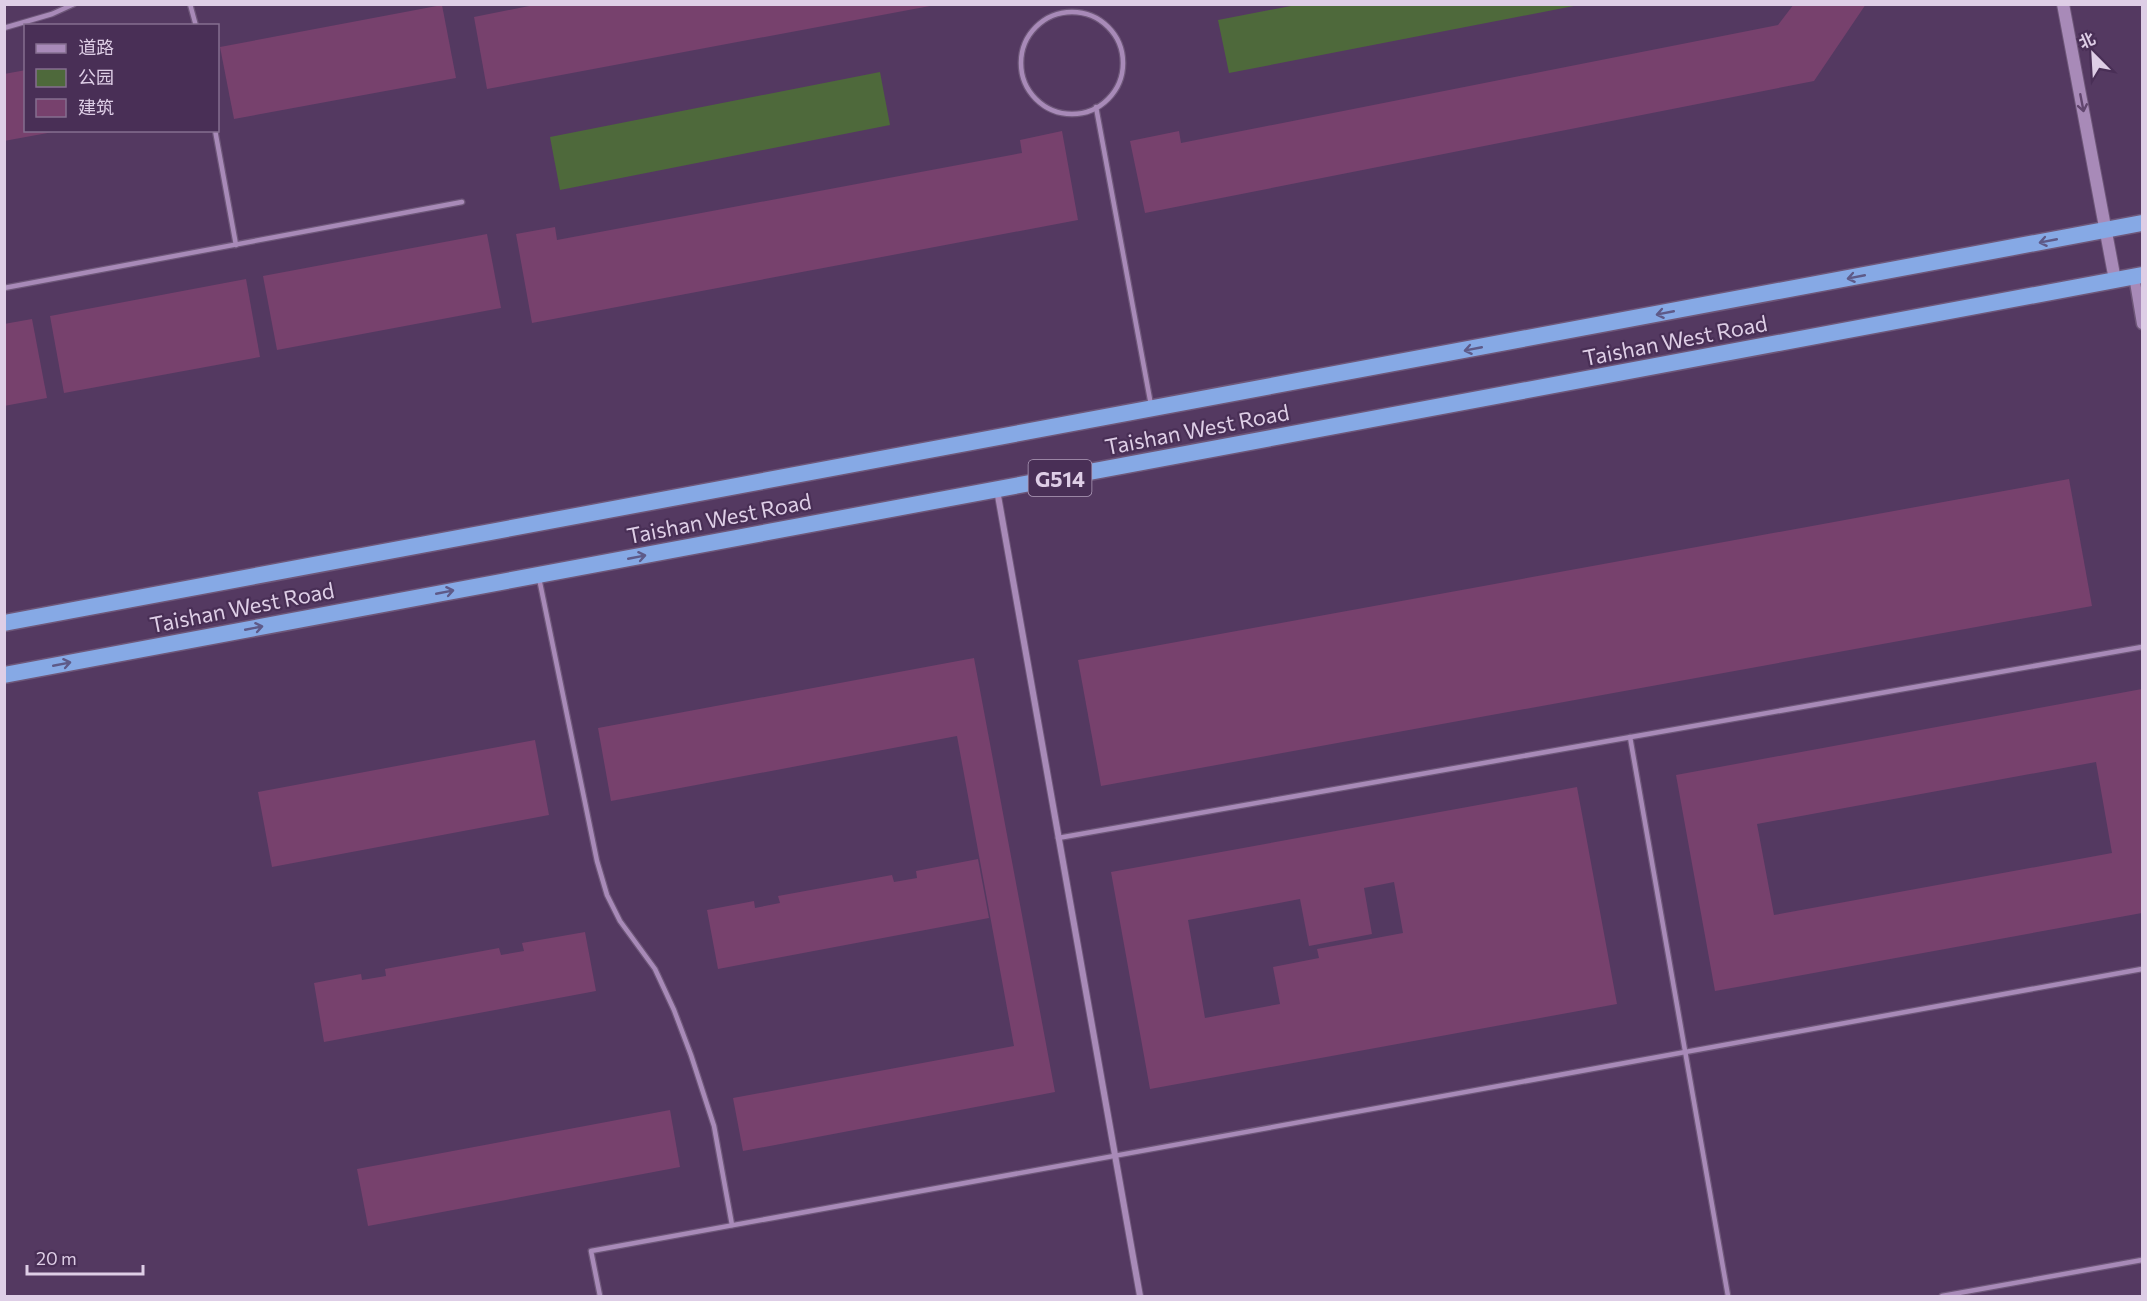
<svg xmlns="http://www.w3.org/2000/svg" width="2147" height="1301" viewBox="0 0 2147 1301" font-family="Commissioner,'Noto Sans SC',sans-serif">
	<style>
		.green { fill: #4e693b }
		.building { fill: #77416d; fill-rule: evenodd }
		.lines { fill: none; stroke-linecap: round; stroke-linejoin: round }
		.service-casing { stroke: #6e5779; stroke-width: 7 }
		.minor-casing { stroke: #6e5779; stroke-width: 8 }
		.tertiary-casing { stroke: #6e5779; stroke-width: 13 }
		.secondary-casing { stroke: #6e5779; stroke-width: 14 }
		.trunk-casing { stroke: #6e5779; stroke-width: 19 }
		.service { stroke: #a88ab8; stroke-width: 4.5 }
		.minor { stroke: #a88ab8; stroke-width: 6 }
		.tertiary { stroke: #a88ab8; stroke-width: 10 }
		.secondary { stroke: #a88ab8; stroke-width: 12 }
		.trunk { stroke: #86a9e5; stroke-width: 16 }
		.oneway { stroke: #61466e }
		.oneway2 { stroke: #5e5a88 }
		.labels { text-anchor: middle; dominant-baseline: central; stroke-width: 4.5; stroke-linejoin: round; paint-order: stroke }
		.shield { fill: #492f56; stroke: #b19ebb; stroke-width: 1.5 }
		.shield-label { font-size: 21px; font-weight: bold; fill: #decee6 }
		.street-label { font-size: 22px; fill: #decee6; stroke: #492f56 }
	</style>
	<rect width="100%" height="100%" fill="#543961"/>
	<!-- green -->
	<g class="green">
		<polygon points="1296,5 1296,4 1579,5 1229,73 1218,20"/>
		<polygon points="880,72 890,125 560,190 550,137"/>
	</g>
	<!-- building -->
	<g class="building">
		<polygon points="539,4 930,4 930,6 487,89 474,17"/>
		<polygon points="1794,4 1866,4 1814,81 1145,213 1130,141 1179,131 1181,143 1778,25"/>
		<polygon points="442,5 456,78 234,119 220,47"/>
		<polygon points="26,70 26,130 53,132 4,141 4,74"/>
		<polygon points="1062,131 1078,220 532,323 516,234 555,227 557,240 1022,153 1020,140"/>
		<polygon points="487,234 501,308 277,350 263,276"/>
		<polygon points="246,279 260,357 64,393 50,316"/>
		<polygon points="32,319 47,398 4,406 4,324"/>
		<polygon points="2069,479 2092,606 1101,786 1078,660"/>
		<polygon points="974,658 1055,1092 743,1151 733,1098 1014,1046 957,736 611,801 598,728"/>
		<path d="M2142,689V913L1715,991L1676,775ZM2096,762L2112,853L1774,915L1757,824Z"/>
		<polygon points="535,740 549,815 272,867 258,792"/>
		<path d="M1577,787L1617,1004L1150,1089L1111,872ZM1394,882L1403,933L1317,949L1319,958L1273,967L1280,1004L1205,1018L1188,920L1300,899L1309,946L1372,934L1364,888Z"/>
		<polygon points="978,859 989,918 718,969 707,910 754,901 755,908 780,903 778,896 892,875 894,882 917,878 916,871"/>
		<polygon points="585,932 596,991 324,1042 314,983 361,974 362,980 386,976 385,969 499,948 501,955 524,951 522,943"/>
		<polygon points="670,1110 680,1167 368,1226 357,1169"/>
	</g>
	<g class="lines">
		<!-- service casing -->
		<g class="service-casing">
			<g id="service">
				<polyline points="190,4 196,26"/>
				<circle cx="1072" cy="63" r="51"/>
				<polyline points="4,28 52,14 74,4"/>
				<polyline points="1096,107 1151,405"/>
				<polyline points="215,130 236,245"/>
				<polyline points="4,288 462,202"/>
				<polyline points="539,578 597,861 607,895 620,921 655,969 674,1010 691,1055 714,1126 732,1225"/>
				<polyline points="1630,737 1728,1296"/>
				<polyline points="1058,838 2142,647"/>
				<polyline points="600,1296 591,1251 2142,969"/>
				<polyline points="1942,1296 2142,1260"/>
			</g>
		</g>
		<!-- minor casing -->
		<g class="minor-casing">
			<polyline id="minor" points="997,490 1140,1296"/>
		</g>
		<!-- tertiary casing -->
		<g class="tertiary-casing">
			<polyline id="tertiary" points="2134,276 2142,324"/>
		</g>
		<!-- secondary casing -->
		<g class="secondary-casing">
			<polyline id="secondary" points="2063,4 2115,280"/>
		</g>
		<!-- trunk casing -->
		<g class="trunk-casing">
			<g id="trunk">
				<polyline points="4,623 2142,223"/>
				<polyline points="4,675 2142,275"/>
			</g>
		</g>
		<!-- service -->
		<use href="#service" class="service"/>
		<!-- minor -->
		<use href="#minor" class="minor"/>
		<!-- tertiary -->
		<use href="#tertiary" class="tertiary"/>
		<!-- secondary -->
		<use href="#secondary" class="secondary"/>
		<!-- trunk -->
		<use href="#trunk" class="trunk"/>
	</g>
	<!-- one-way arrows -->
	<defs><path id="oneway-shaft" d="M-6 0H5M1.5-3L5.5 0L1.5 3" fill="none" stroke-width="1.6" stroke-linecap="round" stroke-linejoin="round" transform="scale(1.5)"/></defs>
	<use class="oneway" href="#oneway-shaft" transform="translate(2082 103) rotate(79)"/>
	<g class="oneway2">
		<use href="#oneway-shaft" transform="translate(2048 241) rotate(169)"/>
		<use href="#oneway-shaft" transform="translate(1856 277) rotate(169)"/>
		<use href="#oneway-shaft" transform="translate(1665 313) rotate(169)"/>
		<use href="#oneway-shaft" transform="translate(1473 349) rotate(169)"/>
		<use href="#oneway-shaft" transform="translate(637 557) rotate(-11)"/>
		<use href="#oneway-shaft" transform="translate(445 592) rotate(-11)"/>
		<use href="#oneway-shaft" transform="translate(254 628) rotate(-11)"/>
		<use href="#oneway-shaft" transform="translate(62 664) rotate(-11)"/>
	</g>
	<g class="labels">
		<!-- shield labels -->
		<rect class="shield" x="1028.5" y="460" width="63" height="36" rx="4.5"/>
		<g class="shield-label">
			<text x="1060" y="478">G514</text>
		</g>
		<!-- street labels -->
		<g class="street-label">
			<text transform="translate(1675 340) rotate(-11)">Taishan West Road</text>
			<text transform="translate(1197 429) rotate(-11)">Taishan West Road</text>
			<text transform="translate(719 518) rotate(-11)">Taishan West Road</text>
			<text transform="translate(242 607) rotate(-11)">Taishan West Road</text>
		</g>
	</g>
	<!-- border -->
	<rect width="2147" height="1301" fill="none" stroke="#decee6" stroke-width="12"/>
	<!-- legend -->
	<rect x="24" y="24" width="195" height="108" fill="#492f56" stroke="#856f90" stroke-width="1.5"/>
	<rect x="36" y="44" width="30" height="9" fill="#a88ab8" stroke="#856f90" stroke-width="1.5"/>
	<text x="78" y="54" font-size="18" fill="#decee6">道路</text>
	<rect x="36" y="69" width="30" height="18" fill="#4e693b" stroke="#856f90" stroke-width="1.5"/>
	<text x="78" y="84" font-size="18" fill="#decee6">公园</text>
	<rect x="36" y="99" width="30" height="18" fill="#77416d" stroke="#856f90" stroke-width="1.5"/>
	<text x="78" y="114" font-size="18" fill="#decee6">建筑</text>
	<!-- north arrow -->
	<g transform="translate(2093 54) rotate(336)" stroke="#492f56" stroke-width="4.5" paint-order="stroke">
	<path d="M0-4.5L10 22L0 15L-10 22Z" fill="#decee6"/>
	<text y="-9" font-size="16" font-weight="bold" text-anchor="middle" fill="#decee6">北</text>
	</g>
	<!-- scale -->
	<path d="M27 1265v9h116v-9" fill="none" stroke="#decee6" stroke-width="3"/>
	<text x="36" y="1265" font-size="18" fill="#decee6" stroke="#492f56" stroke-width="4.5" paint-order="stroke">20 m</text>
</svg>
